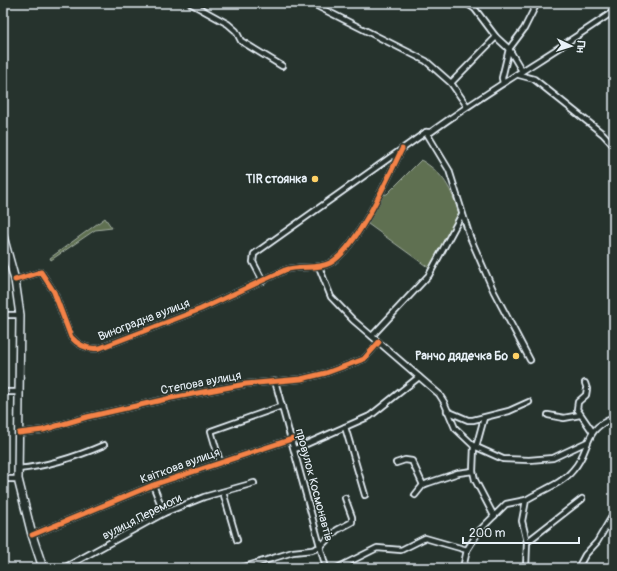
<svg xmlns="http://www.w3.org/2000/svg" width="617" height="571" viewBox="0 0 617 571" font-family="Pangolin,sans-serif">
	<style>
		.green { fill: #5f6f51; stroke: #a4b0a4 }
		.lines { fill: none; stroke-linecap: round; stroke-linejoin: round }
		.minor-casing { stroke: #e8f1f8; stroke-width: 8 }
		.tertiary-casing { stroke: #e8f1f8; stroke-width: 8 }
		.trunk-casing { stroke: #e8f1f8; stroke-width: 10 }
		.minor { stroke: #26332d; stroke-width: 4.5 }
		.tertiary { stroke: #26332d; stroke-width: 5.5 }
		.trunk { stroke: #26332d; stroke-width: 7 }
		.cycleway-casing { stroke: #26332d; stroke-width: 8 }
		.cycleway { stroke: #f48246; stroke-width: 5 }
		.poi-dot { fill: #ffd166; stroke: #26332d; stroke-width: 1.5 }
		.labels { text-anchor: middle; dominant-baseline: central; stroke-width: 3; stroke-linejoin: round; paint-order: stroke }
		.poi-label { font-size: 12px; font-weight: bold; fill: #e8f1f8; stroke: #26332d; text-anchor: end }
		.street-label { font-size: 12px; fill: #e8f1f8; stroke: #26332d }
	</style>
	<rect width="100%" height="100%" fill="#26332d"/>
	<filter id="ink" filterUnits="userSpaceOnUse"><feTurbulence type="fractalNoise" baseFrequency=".025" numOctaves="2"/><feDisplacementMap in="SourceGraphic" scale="8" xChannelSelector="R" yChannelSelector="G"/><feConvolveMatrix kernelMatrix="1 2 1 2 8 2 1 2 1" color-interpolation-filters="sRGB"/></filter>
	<g filter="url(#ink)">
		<!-- green -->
		<g class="green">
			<path d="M421,160C444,174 451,188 459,214L429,268L368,224L381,195L387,194Z"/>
			<polygon points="105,218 112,228 95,230 51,260 50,258"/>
		</g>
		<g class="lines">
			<!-- minor casing -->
			<g class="minor-casing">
				<g id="minor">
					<polyline points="190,3 228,24 236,31 241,41 282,66"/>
					<polyline points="311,3 426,61 451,83 467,106"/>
					<polyline points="466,3 475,9 496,37 509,49 522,71"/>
					<polyline points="519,75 534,79 603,134 614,146"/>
					<polyline points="451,83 496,37"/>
					<polyline points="503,83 502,78 509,49 524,29 537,3"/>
					<polyline points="426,132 449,170 470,237 494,292 530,360"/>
					<polyline points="319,267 331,297 353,320 439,394 444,402 455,428 474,446 473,471 475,480 494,516"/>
					<path d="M15,280L41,272L54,292L71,337C79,346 88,350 100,348L201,309L285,270C300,265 317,270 330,263C357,249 388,177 402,149"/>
					<path d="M263,281L253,262L254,254L426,132H431C490,89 554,53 614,11"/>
					<polyline points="3,315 20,315"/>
					<polyline points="372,336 429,275 462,214"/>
					<polyline points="275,381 326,568"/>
					<polyline points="585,383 587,389 586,395 578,402 577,409 592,431"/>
					<polyline points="3,392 20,392"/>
					<polyline points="447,411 468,420 473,420 509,411 529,402"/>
					<polyline points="548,415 564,418 580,415"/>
					<polyline points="345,427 365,495"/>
					<polyline points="19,433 43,430 87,417 171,398 246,384 301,379 326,373 364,359 379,342"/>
					<polyline points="474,446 503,459 529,460 553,458 587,442"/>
					<polyline points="476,447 484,418"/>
					<polyline points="295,449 370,416 419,377"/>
					<polyline points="220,462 211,431 282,406"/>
					<polyline points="396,463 405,460 412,461 423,485"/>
					<path d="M18,469C49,466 76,457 104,445"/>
					<polyline points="3,479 18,479"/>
					<polyline points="153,485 164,513"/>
					<polyline points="223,492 237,540"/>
					<polyline points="415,495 423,485 428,483 458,473 473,471"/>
					<polyline points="32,535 153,485 292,439"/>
					<polyline points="527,542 582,499"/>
					<polyline points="64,568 164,513 204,497 254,483"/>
					<polyline points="241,568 293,552 312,550 320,547 337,530 352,522 352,517 345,498"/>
					<polyline points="337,568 377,548 401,550 425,538 467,550 479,531 506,504 526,500"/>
					<polyline points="463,568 467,550"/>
					<path d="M526,568L527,542L522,521L526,500C541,490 561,485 573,470C592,449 582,429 614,418"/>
					<polyline points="578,568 585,555 597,542 614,513"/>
				</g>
			</g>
			<!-- tertiary casing -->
			<g class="tertiary-casing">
				<polyline id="tertiary" points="3,7 5,3"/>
			</g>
			<!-- trunk casing -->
			<g class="trunk-casing">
				<polyline id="trunk" points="3,236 15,280 20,315 18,479 32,535 43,568"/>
			</g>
			<!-- minor -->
			<use href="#minor" class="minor"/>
			<!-- tertiary -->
			<use href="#tertiary" class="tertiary"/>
			<!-- trunk -->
			<use href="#trunk" class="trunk"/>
			<!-- cycleway casing -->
			<g class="cycleway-casing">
				<g id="cycleway">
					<path d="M15,280L41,272L54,292L71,337C79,346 88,350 100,348L201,309L285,270C300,265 317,270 330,263C357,249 388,177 402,149"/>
					<polyline points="19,433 43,430 87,417 171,398 246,384 301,379 326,373 364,359 379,342"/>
					<polyline points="32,535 153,485 292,439"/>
				</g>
			</g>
			<!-- cycleway -->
			<use href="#cycleway" class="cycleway"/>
		</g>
	</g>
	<!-- markers -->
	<g class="poi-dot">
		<circle cx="315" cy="179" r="4"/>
		<circle cx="516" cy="356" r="4"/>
	</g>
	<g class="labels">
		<!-- poi labels -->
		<g class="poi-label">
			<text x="307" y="179">TIR стоянка</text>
			<text x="508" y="356">Ранчо дядечка Бо</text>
		</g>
		<!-- street labels -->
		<g class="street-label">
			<text transform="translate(144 320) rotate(-21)">Виноградна вулиця</text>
			<text transform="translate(201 383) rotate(-11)">Степова вулиця</text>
			<text transform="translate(180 466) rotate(-20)">Квіткова вулиця</text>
			<text transform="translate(314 485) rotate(75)">провулок Космонавтів</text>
			<text transform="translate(142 517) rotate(-27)">вулиця Перемоги</text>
		</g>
	</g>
	<!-- margin -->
	<rect width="617" height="571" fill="none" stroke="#26332d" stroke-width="16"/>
	<rect x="8" y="8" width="601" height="555" fill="none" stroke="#e8f1f8" stroke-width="1.5" filter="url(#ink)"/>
	<!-- north arrow -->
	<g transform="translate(571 46) rotate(94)" stroke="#26332d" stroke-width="3" paint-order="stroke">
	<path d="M0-3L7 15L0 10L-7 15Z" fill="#e8f1f8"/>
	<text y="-6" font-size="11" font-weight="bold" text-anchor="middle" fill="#e8f1f8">Пн</text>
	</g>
	<!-- scale -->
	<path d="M463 537v6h116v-6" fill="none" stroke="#e8f1f8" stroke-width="2"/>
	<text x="469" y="537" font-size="12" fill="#e8f1f8" stroke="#26332d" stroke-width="3" paint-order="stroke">200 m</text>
</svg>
